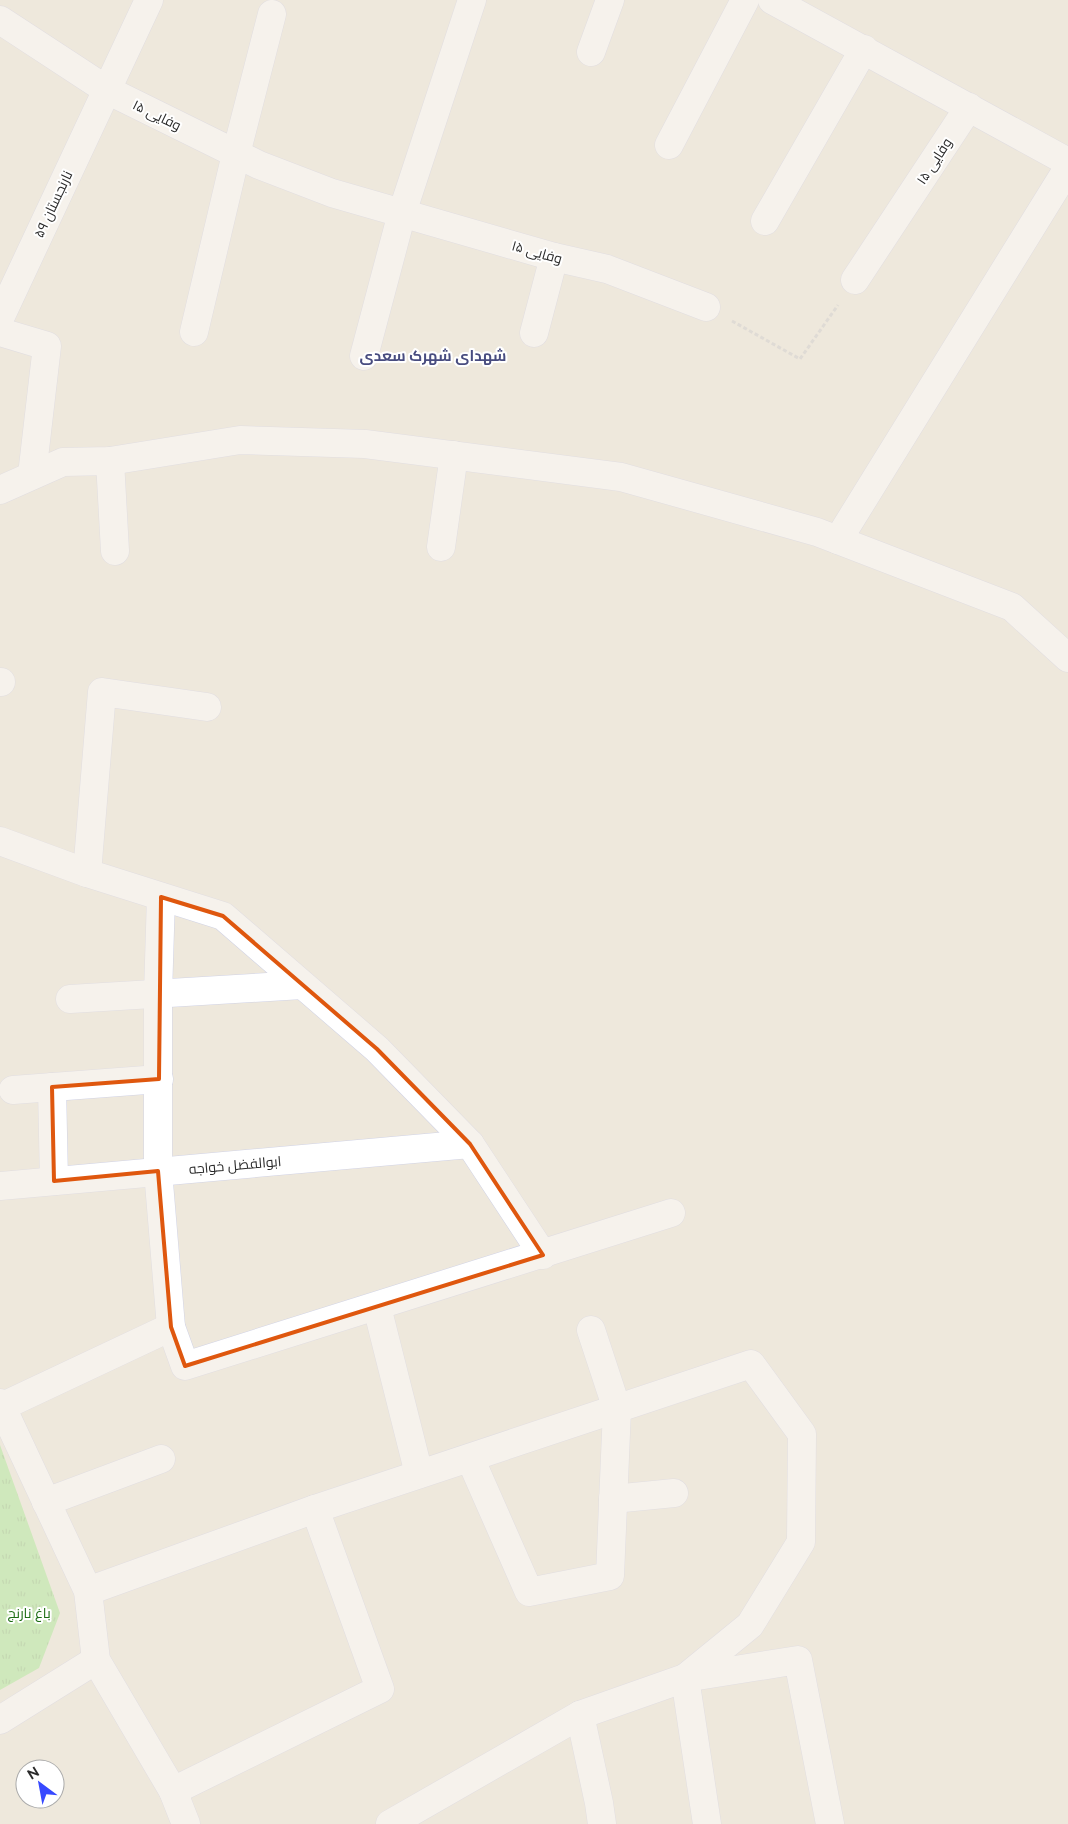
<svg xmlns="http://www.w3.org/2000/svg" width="1068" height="1824" viewBox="0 0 1068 1824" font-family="Raleway,Cairo,sans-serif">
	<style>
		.park { fill: url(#park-tufts) }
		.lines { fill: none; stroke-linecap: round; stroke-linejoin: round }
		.minor-casing { stroke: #d1d3e5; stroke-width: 29 }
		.path { stroke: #ccc; stroke-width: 3; stroke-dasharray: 4 2.5; stroke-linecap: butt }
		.minor { stroke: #fff; stroke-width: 28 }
		.marked { fill: none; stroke: #df570e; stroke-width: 4; stroke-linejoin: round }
		.labels { text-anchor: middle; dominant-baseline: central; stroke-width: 4; stroke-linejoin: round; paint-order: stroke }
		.street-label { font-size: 14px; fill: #2b2b2b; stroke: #fff }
		.park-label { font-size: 14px; fill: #1e6d15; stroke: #fff }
		.neighbourhood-label { font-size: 15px; font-weight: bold; fill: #484c7f; stroke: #fff }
	</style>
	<defs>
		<pattern id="park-tufts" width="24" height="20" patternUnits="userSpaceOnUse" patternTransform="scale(1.25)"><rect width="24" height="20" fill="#a9e894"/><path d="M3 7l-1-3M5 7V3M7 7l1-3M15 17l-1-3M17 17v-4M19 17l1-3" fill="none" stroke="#92c780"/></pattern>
	</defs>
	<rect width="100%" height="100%" fill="#eee8dc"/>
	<!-- park -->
	<polygon class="park" points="0,1445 60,1613 39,1668 0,1690"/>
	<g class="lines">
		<!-- minor casing -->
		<g class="minor-casing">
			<g id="minor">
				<polyline points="772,0 1068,162"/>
				<polyline points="0,20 107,90 259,165 332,193 554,257 607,269 706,307"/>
				<polyline points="591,52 610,0"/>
				<polyline points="669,145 745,0"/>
				<polyline points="765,221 864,49"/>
				<polyline points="855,280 969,107"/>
				<polyline points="0,318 149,0"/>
				<polyline points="0,332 47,346 32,475"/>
				<polyline points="194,332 236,154 272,14"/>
				<polyline points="534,333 554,257"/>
				<polyline points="364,356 402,213 472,0"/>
				<polyline points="110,461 115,551"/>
				<polyline points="0,490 63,462 110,461 240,440 365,444 621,477 817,532 1012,607 1068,658"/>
				<polyline points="838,540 1068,168"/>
				<polyline points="441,547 454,455"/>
				<polyline points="0,682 1,682"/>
				<polyline points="0,841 87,873 223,916 377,1049 470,1144 543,1255"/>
				<polyline points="87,873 102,692 207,707"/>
				<polyline points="161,897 158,994 158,1171 171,1327 185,1366 671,1213"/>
				<polyline points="70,999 302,985"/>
				<polyline points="52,1087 54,1181"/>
				<polyline points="13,1090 159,1079"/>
				<polyline points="0,1186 470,1144"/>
				<polyline points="377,1307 419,1474"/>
				<polyline points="0,1403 88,1591 96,1660 173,1791 186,1824"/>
				<polyline points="1,1407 171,1327"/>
				<polyline points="470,1458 529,1592 610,1576 617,1409 591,1330"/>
				<polyline points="613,1499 674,1493"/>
				<polyline points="46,1502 161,1459"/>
				<polyline points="88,1591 315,1509 751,1364 802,1434 801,1542 750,1625 685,1678 707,1824"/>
				<polyline points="580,1715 599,1803 602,1824"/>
				<polyline points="0,1720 96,1660"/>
				<polyline points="173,1791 380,1689 315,1509"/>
				<polyline points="390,1824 580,1715 685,1678 798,1660 830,1824"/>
			</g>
		</g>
		<!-- path -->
		<polyline class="path" points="732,321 800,359 838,305"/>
		<!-- minor -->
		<use href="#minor" class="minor"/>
	</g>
	<!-- marked area -->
	<path d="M0 0H1068V1824H0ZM161,897L223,916L377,1049L470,1144L543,1255L185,1366L171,1327L158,1171L54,1181L52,1087L159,1079Z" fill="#eee8dc" fill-opacity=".55" fill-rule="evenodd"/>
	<path class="marked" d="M161,897L223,916L377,1049L470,1144L543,1255L185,1366L171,1327L158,1171L54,1181L52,1087L159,1079Z"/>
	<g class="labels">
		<!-- street labels -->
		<g class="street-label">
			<text transform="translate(157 115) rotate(26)">وفایی ۱۵</text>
			<text transform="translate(934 161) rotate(-57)">وفایی ۱۵</text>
			<text transform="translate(53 204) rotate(-65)">نارنجستان ۵۹</text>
			<text transform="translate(537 252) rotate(16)">وفایی ۱۵</text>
			<text transform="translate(235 1165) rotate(-5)">ابوالفضل خواجه</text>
		</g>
		<!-- park labels -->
		<g class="park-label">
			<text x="29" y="1613">باغ نارنج</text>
		</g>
		<!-- neighbourhood labels -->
		<g class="neighbourhood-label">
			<text x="433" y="356">شهدای شهرک سعدی</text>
		</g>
	</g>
	<!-- north arrow -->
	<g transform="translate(40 1784) rotate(328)"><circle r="24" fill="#ffffff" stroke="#aaaaaa"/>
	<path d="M0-4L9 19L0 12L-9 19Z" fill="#3749ff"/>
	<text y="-8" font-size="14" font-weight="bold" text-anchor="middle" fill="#2b2b2b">N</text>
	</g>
</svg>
